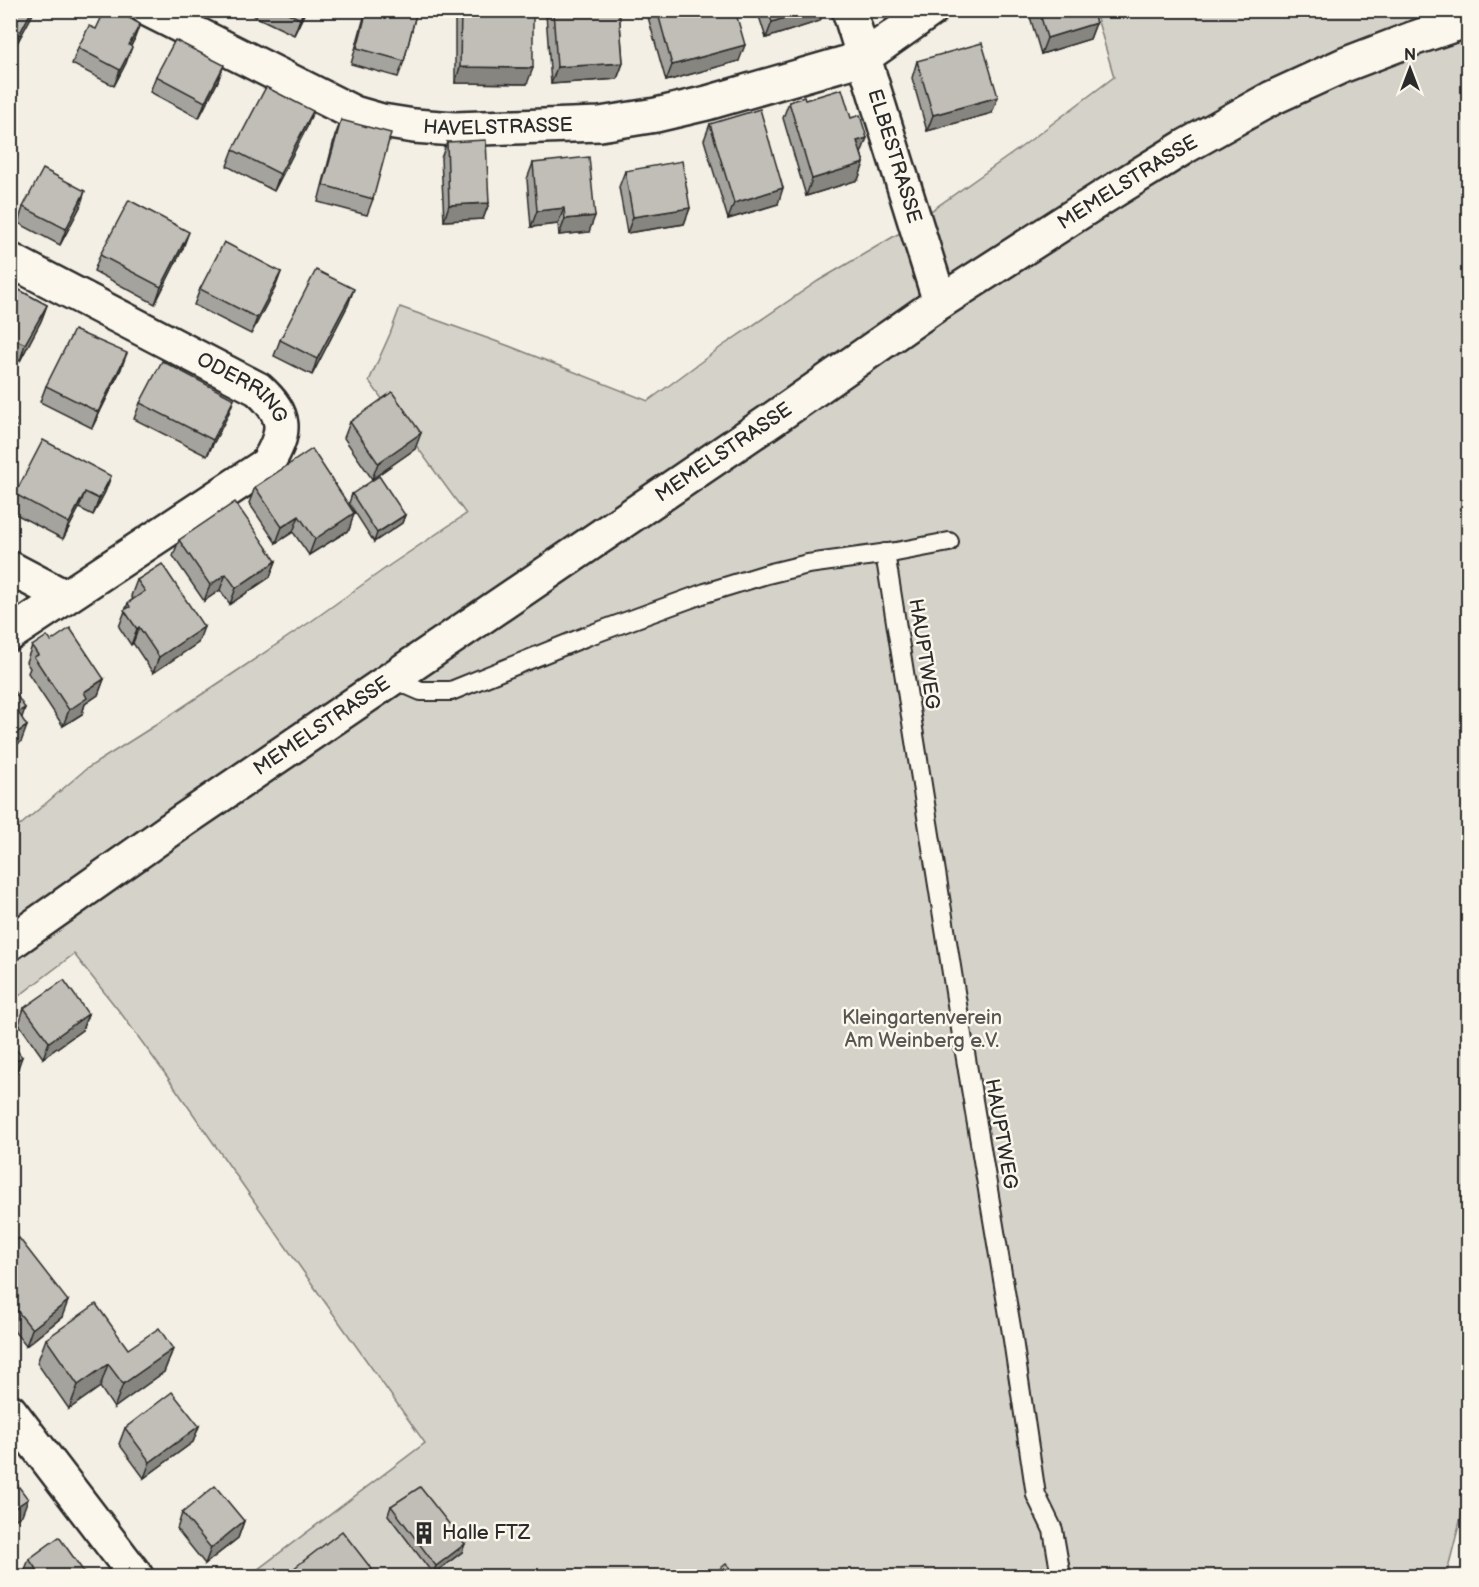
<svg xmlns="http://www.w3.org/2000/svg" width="1479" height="1587" viewBox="0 0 1479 1587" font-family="'Balsamiq Sans',sans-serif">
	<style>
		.green { fill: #d5d2c9; stroke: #807e7a; stroke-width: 1.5 }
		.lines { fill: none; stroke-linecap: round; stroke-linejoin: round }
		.service-casing { stroke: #2b2b2b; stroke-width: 22 }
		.minor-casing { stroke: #2b2b2b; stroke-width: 38 }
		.secondary-casing { stroke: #2b2b2b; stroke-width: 38 }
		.service { stroke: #fbf7ec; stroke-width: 18 }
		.minor { stroke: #fbf7ec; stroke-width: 33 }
		.secondary { stroke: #fbf7ec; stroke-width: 33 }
		.wall { fill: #a5a39d; stroke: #2b2b2b; stroke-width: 1.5 }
		.shaded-wall { fill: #86857f; stroke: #2b2b2b; stroke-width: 1.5 }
		.building { fill: #c0beb6; stroke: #2b2b2b; stroke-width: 1.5 }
		.labels { text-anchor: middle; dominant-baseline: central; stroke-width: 5; stroke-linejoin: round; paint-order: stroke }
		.street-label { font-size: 20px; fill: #2b2b2b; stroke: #fbf7ec }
		.park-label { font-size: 20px; fill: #565552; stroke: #fbf7ec }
		.poi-label { font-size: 20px; fill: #2b2b2b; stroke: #fbf7ec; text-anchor: start }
	</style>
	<rect width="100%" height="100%" fill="#f3efe4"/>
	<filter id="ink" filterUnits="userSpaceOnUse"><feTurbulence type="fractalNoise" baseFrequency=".0167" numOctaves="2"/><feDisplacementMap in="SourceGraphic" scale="12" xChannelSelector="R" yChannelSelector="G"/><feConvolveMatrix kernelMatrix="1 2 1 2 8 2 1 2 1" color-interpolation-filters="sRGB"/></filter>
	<g filter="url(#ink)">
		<!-- green -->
		<polygon class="green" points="1095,11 1468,11 1468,1490 1446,1576 249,1576 425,1443 305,1274 166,1075 123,1016 74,954 11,1002 11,833 86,769 151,728 234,673 313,620 390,565 466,514 369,381 390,334 400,307 509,346 648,401 721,347 818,281 898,234 1020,148 1114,77"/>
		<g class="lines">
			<!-- service casing -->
			<g class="service-casing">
				<g id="service">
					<polyline points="885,553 960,1023 1012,1333 1036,1495 1053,1530 1061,1576"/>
					<polyline points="391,678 421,691 451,691 587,636 705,593 767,574 808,564 896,552 949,542"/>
				</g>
			</g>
			<!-- minor casing -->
			<g class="minor-casing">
				<g id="minor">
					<path id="s1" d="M149,10L354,113L382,121L414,126L455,129L600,124L656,115L707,103L863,58L931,10"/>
					<path id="s2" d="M849,10L940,302"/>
					<path id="s3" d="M10,260L258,389C287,415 287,431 267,464L10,634"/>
					<polyline points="10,568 65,597"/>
					<polyline points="10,1411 136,1576"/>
				</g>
			</g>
			<!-- secondary casing -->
			<g class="secondary-casing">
				<g id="secondary">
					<path id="s4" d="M10,943L184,820L773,419L940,302L1102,198L1186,146L1272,98L1344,65L1412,39L1468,20"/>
				</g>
			</g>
			<!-- service -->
			<use href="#service" class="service"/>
			<!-- minor -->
			<use href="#minor" class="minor"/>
			<!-- secondary -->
			<use href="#secondary" class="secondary"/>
		</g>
		<!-- wall -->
		<g class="wall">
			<polygon points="10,10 35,10 10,56"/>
			<polygon points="251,10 306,10 294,35 250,14"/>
			<polygon points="366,10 417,10 404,61 398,77 351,64"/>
			<polygon points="455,10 533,10 527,84 455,83"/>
			<polygon points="547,10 619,10 623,63 617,79 551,84 546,14"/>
			<polygon points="646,10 735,10 739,61 666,81"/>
			<polygon points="757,10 824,10 820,21 766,38"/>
			<polygon points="1028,10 1092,10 1096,23 1090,39 1041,54"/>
			<polygon points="96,29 134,40 131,46 126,63 114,86 72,64 78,48"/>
			<polygon points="917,61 992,113 927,131 912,78"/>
			<polygon points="156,76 218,81 199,118 150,92"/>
			<polygon points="805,100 851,118 864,163 858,180 806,196 783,118 789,102"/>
			<polygon points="341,120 373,199 367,215 318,202 335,136"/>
			<polygon points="710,124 778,204 728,219 704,140"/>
			<polygon points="307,127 274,191 227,166 233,150"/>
			<polygon points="447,142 489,203 483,219 444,221 441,158"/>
			<polygon points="533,163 589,232 559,235 558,224 531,227 527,179"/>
			<polygon points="625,171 690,208 684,224 627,233 619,187"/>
			<polygon points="23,207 80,207 60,245 18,223"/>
			<polygon points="183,248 155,304 94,271 100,255"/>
			<polygon points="281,272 275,288 251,334 194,305 200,289"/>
			<polygon points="10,285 47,305 41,321 20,361 10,356"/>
			<polygon points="348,305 312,375 274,356 280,340"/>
			<polygon points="121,369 92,428 40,402 46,386"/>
			<polygon points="234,399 228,415 207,456 134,419 140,403"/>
			<polygon points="350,422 415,449 372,479 344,438"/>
			<polygon points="111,476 105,492 93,515 79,508 63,539 10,511 10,506 15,494"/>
			<polygon points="255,487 354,513 349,530 309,555 293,532 276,543 249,503"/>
			<polygon points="352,494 405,515 402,523 374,542 349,503"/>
			<polygon points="179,540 276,561 270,577 230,604 220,590 204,601 173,556"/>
			<polygon points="137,580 198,643 153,673 133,643 131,645 119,627 128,603 133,599 131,596"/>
			<polygon points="51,641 104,679 98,695 85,704 82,714 63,726 28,673 30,668 26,662 32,646"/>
			<polygon points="24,1008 88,1014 82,1030 43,1058 19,1024"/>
			<polygon points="10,1245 62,1317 26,1346 10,1326"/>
			<polygon points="46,1339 128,1349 173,1349 164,1372 114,1408 100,1387 69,1409 37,1363"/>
			<polygon points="199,1426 193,1442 144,1478 119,1444 125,1428"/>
			<polygon points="391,1506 462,1552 433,1574 388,1515"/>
			<polygon points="182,1513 244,1521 238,1538 205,1564 177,1529"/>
			<polygon points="29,1559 84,1572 82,1576 24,1576 23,1575"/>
		</g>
		<!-- shaded-wall -->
		<g class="shaded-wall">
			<polygon points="32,10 35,10 10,56 14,44"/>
			<polygon points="304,10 306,10 294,35 300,19"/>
			<polygon points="808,10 824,10 820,21 766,38 772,22"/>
			<polygon points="1096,23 1090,39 1041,54 1047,38"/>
			<polygon points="140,24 134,40 123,61 129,45"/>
			<polygon points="745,45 739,61 666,81 672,65"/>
			<polygon points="132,47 126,63 114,86 120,70"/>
			<polygon points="623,63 617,79 551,84 557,67"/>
			<polygon points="224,65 218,81 199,118 205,102"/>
			<polygon points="460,67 533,68 527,84 455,83"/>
			<polygon points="998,97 992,113 927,131 933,115"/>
			<polygon points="313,111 307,127 274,191 280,174"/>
			<polygon points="867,138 861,154 857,141"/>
			<polygon points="864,163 858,180 806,196 812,179"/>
			<polygon points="783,188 778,204 728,219 734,203"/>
			<polygon points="85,191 80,207 60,245 66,229"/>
			<polygon points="489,203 483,219 444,221 449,205"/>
			<polygon points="564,208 558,224 531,227 537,211"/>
			<polygon points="690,208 684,224 627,233 633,217"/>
			<polygon points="595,216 589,232 559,235 565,219"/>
			<polygon points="189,232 183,248 155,304 161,287"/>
			<polygon points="281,272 275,288 251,334 257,318"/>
			<polygon points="354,289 348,305 312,375 317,359"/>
			<polygon points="47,305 41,321 20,361 25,344"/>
			<polygon points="127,353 121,369 92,428 98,412"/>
			<polygon points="234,399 228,415 207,456 213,440"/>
			<polygon points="421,433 415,449 372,479 378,463"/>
			<polygon points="111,476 105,492 93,515 99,499"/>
			<polygon points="85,492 79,508 63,539 69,523"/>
			<polygon points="354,513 349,530 309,555 315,539"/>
			<polygon points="405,515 402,523 374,542 377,533"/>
			<polygon points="299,516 293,532 276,543 282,527"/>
			<polygon points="276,561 270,577 230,604 236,588"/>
			<polygon points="226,574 220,590 204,601 210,585"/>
			<polygon points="139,627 133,643 131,645 137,629"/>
			<polygon points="204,627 198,643 153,673 159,657"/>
			<polygon points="104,679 98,695 85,704 82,714 63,726 69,710 84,692"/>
			<polygon points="25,708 20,724 18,712"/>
			<polygon points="27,726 21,742 10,749 10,737"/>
			<polygon points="88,1014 82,1030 43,1058 49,1042"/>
			<polygon points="22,1057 16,1074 10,1077 10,1065"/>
			<polygon points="68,1301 62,1317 26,1346 32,1329"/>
			<polygon points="173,1349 164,1372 114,1408 123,1384"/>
			<polygon points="108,1364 100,1387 69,1409 78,1385"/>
			<polygon points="199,1426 193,1442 144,1478 150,1462"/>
			<polygon points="28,1499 22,1515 10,1523 10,1511"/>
			<polygon points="244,1521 238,1538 205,1564 211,1548"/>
			<polygon points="465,1544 462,1552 433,1574 436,1566"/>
		</g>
		<!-- building -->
		<g class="building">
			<polygon points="10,10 32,10 14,44 10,43"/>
			<polygon points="105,10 115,10 140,24 129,45 132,47 120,70 78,48 89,26 96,29"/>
			<polygon points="282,10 304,10 300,19"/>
			<polygon points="367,10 417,10 404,61 357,48"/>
			<polygon points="461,10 533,10 533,68 460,67"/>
			<polygon points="553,10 619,10 623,63 557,67"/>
			<polygon points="657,10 735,10 745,45 672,65"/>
			<polygon points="768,10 808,10 772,22"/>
			<polygon points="1039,10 1092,10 1096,23 1047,38"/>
			<polygon points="175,40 224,65 205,102 156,76"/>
			<polygon points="982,43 998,97 933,115 917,61"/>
			<polygon points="266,87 313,111 280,174 233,150"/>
			<polygon points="842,89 851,118 860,115 867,138 857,141 864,163 812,179 789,102 804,97 805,100"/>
			<polygon points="760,109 783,188 734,203 710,124"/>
			<polygon points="341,120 391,133 373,199 323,185"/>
			<polygon points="486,140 489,203 449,205 447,142"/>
			<polygon points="589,157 595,216 565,219 564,208 537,211 533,163"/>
			<polygon points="682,161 690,208 633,217 625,171"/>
			<polygon points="43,169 85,191 66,229 23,207"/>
			<polygon points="129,200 189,232 161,287 100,255"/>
			<polygon points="224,242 281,272 257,318 200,289"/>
			<polygon points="316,270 354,289 317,359 280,340"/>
			<polygon points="10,285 47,305 25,344 10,337"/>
			<polygon points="74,330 127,353 98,412 46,386"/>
			<polygon points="162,361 234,399 213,440 140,403"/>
			<polygon points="392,392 421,433 378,463 350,422"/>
			<polygon points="10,417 16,420 14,425 16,426 10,437"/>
			<polygon points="43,440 111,476 99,499 85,492 69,523 15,494"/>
			<polygon points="312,449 354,513 315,539 299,516 282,527 255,487"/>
			<polygon points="379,476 405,515 377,533 352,494"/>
			<polygon points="235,502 276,561 236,588 226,574 210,585 179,540"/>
			<polygon points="162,564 204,627 159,657 139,627 137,629 124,610 130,607 128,603 145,591 137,580"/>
			<polygon points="70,628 104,679 84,692 87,698 69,710 34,657 38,655 32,646 47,636 51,641"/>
			<polygon points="10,685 25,708 18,712 27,726 10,737"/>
			<polygon points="64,980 88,1014 49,1042 24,1008"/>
			<polygon points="10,1041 22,1057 10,1065"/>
			<polygon points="19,1238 68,1301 32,1329 10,1302 10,1245"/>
			<polygon points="96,1304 128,1349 159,1328 173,1349 123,1384 108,1364 78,1385 46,1339"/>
			<polygon points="172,1392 199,1426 150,1462 125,1428"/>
			<polygon points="10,1475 28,1499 10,1511"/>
			<polygon points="215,1486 244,1521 211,1548 182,1513"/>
			<polygon points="420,1487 465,1544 436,1566 391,1506"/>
			<polygon points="342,1531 377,1576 284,1576"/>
			<polygon points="59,1537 84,1572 77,1576 41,1576 29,1559"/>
			<polygon points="726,1564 737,1576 711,1576"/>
		</g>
	</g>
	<!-- icons -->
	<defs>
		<g id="building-bare" transform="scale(1.8)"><path d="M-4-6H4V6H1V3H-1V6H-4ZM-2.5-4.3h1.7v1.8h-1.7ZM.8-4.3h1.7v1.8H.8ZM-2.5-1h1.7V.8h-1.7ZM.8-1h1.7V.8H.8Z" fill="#2b2b2b" stroke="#fbf7ec" stroke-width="2.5" paint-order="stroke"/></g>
	</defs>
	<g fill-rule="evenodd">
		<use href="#building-bare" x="424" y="1533"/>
	</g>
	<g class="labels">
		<!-- street labels -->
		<g class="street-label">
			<text stroke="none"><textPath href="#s1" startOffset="375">HAVELSTRASSE</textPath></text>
			<text stroke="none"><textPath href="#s2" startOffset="153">ELBESTRASSE</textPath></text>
			<text stroke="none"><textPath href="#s4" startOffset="1352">MEMELSTRASSE</textPath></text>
			<text stroke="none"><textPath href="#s3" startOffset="266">ODERRING</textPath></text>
			<text stroke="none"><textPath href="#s4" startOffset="866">MEMELSTRASSE</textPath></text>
			<text transform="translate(924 654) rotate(81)">HAUPTWEG</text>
			<text stroke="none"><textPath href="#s4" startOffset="380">MEMELSTRASSE</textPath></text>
			<text transform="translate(1001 1134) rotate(80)">HAUPTWEG</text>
		</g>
		<!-- park labels -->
		<g class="park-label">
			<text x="922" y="1018">Kleingartenverein<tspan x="922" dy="23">Am Weinberg e.V.</tspan></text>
		</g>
		<!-- poi labels -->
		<g class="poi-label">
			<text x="442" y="1533">Halle FTZ</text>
		</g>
	</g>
	<!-- margin -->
	<rect width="1479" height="1587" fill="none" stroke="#fbf7ec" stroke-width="36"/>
	<rect x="18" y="18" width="1443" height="1551" fill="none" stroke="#2b2b2b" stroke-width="2" filter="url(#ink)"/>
	<!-- north arrow -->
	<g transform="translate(1410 69)" stroke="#fbf7ec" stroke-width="4.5" paint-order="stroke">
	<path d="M0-4.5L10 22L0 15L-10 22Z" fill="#2b2b2b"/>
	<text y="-9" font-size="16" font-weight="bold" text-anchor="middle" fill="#2b2b2b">N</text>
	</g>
</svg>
